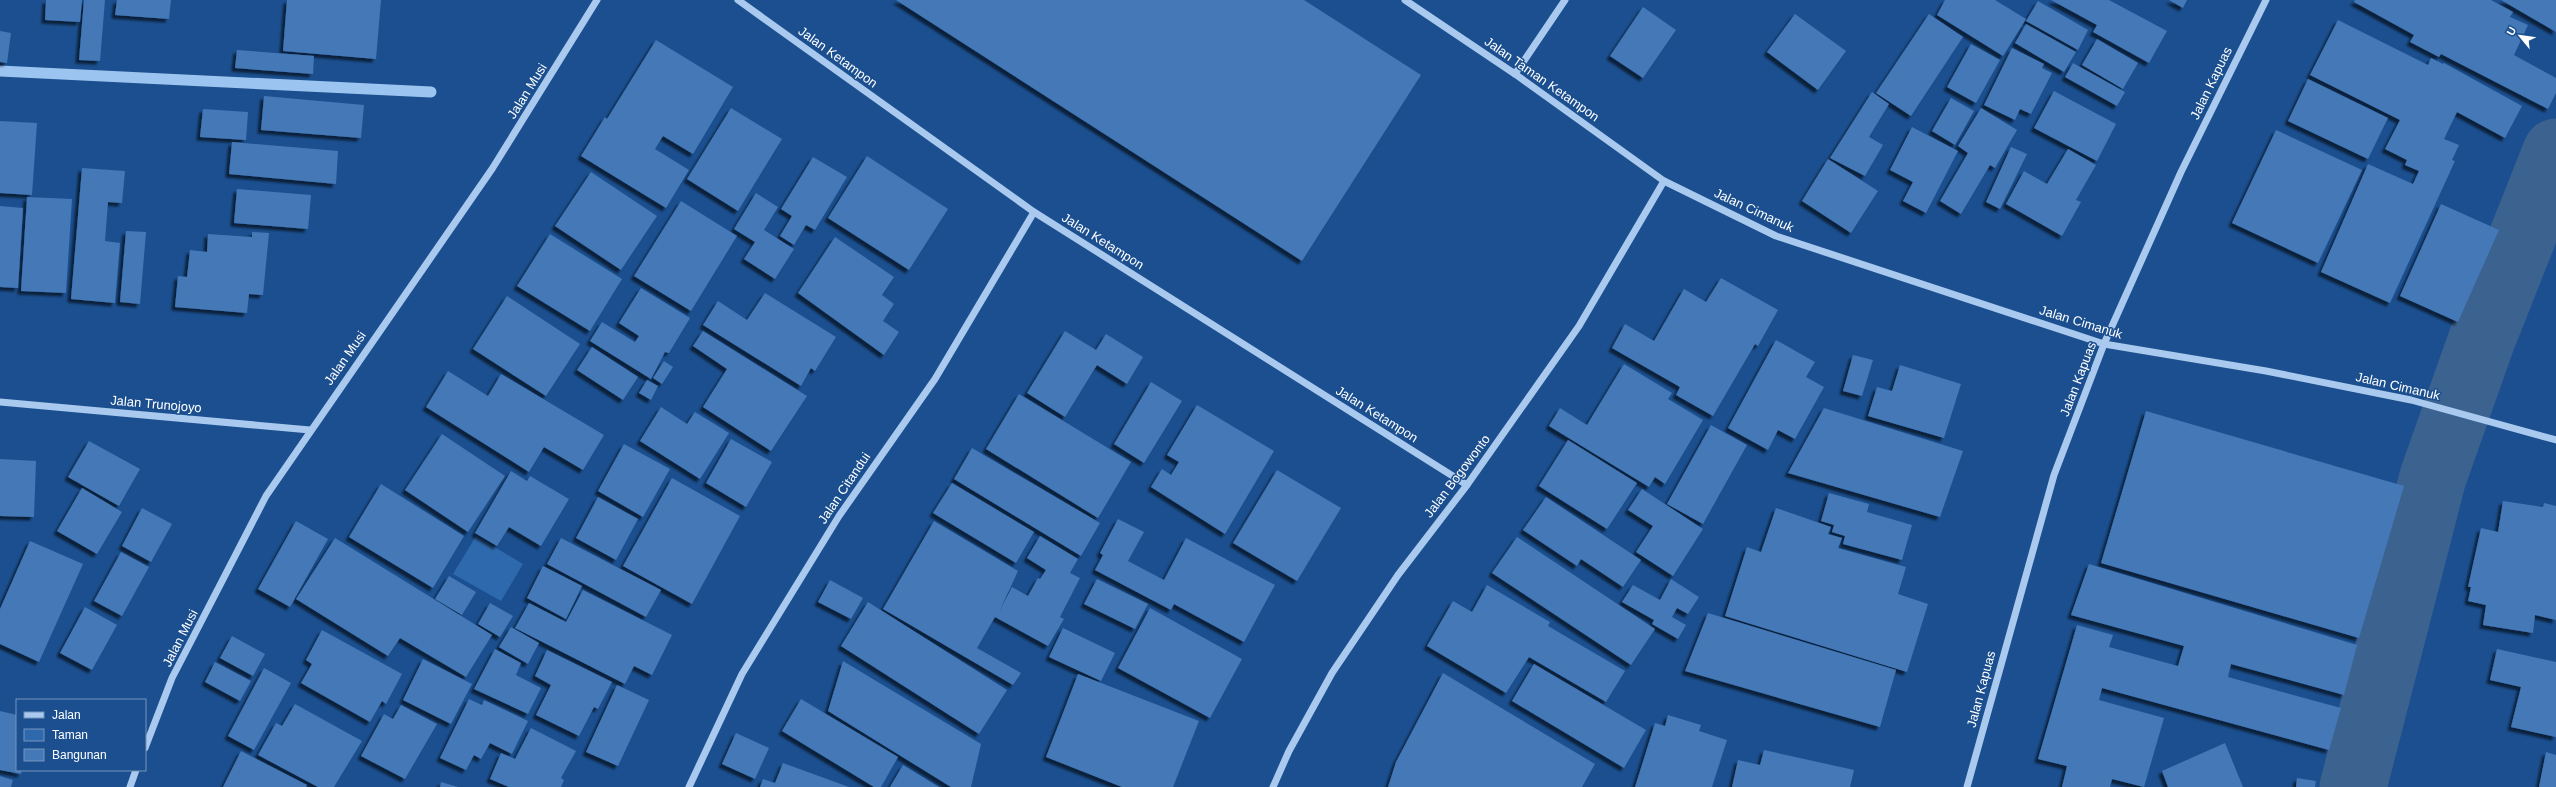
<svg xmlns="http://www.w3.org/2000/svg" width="2556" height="787" viewBox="0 0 2556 787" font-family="Helvetica,sans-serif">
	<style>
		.green { fill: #2e69ad }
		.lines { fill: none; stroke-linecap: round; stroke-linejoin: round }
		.stream { stroke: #9cc4f0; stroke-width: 11 }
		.river { stroke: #3c6290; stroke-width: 67 }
		.building { fill: #4478b7; filter: url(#shadow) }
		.minor { stroke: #a9c9ee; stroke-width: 7 }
		.labels { text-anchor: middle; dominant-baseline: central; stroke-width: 3; stroke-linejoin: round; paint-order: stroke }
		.street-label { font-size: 13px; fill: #fff; stroke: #1b4f8f }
	</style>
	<defs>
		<filter id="shadow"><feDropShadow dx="-3.5" dy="3.5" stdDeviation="1" flood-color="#0009"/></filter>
	</defs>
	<rect width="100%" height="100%" fill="#1b4f8f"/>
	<!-- green -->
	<polygon class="green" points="476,536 523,564 501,601 453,574"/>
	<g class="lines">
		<!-- stream -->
		<polyline class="stream" points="0,71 431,92"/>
		<!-- river -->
		<polyline class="river" points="2353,787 2433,477 2482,339 2556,152"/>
	</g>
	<!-- building -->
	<g class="building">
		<polygon points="46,0 82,0 80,22 45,20"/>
		<polygon points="84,0 105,0 100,61 79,60"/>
		<polygon points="117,0 171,0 169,19 115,15"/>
		<polygon points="287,0 381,0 376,59 283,51"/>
		<polygon points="896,0 1304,0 1421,75 1302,261"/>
		<polygon points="1945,0 1995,0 2026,19 2003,56 1937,15"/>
		<polygon points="2051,0 2109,0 2167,31 2149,63 2093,32 2097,25"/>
		<polygon points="2169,0 2187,0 2183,8"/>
		<polygon points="2355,0 2491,0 2513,12 2510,17 2528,25 2514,55 2556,78 2556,93 2548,109 2441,54 2439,57 2410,42 2414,35 2354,2"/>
		<polygon points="2501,0 2556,0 2556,32"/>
		<polygon points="2038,1 2088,30 2078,50 2026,21"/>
		<polygon points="1643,7 1676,30 1643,78 1610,56"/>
		<polygon points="1795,14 1846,51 1818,90 1767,52"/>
		<polygon points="1929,14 1963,37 1911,116 1876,93"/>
		<polygon points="2338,20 2428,65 2431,58 2443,64 2444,63 2522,106 2505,138 2457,112 2444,139 2459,145 2452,160 2455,161 2390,303 2321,272 2368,164 2413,184 2419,171 2405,165 2407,160 2385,149 2400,120 2310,75"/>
		<polygon points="2026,24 2076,52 2064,72 2015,43"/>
		<polygon points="0,31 11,33 7,63 0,62"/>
		<polygon points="2097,39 2138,63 2123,89 2082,65"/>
		<polygon points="656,40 733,87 693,154 663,136 655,149 689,170 666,208 581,156 605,117 607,119"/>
		<polygon points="1971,44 2000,60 1976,103 1947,87"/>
		<polygon points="2012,48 2044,64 2042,68 2052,73 2031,114 2020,109 2015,120 1984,105"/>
		<polygon points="237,50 314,56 313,74 235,68"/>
		<polygon points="2073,63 2125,92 2117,106 2065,77"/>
		<polygon points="2308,79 2388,118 2368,159 2288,121"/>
		<polygon points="2054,91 2116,124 2097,161 2034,128"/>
		<polygon points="1872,92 1889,104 1869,137 1883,145 1865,176 1830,158"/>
		<polygon points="264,96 364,105 361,138 261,130"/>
		<polygon points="1951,98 1974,111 1955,145 1932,131"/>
		<polygon points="731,108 782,139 738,211 687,179"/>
		<polygon points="1981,108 2017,130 1995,168 1990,165 1961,214 1940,201 1968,153 1958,146"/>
		<polygon points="203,109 248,112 246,140 200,137"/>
		<polygon points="0,121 37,123 32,195 0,193"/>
		<polygon points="1912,127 1958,151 1926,213 1903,201 1913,182 1890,170"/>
		<polygon points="2276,130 2362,170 2318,263 2232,223"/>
		<polygon points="232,142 338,151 336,184 229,174"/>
		<polygon points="2011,147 2027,154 2000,209 1986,202"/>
		<polygon points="2068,149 2096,165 2076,200 2081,202 2062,236 2006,204 2024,171 2047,184"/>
		<polygon points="867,156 948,209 909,270 828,218"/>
		<polygon points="813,157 847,177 815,230 806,225 794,245 780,236 792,216 781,209"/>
		<polygon points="1828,159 1878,191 1851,233 1802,201"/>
		<polygon points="82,168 125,171 122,203 108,202 105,241 120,243 115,303 71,299"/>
		<polygon points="591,172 657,216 621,270 555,226"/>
		<polygon points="237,189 311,195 308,229 234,223"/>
		<polygon points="756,193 778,207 764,230 794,249 775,279 744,259 755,242 734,229"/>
		<polygon points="27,197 72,199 66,293 21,291"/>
		<polygon points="681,201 737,236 691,311 634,276"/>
		<polygon points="2441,204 2499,230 2458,322 2400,296"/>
		<polygon points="0,206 23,208 18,288 0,287"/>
		<polygon points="126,231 146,232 140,304 120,302"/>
		<polygon points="252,232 269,233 263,295 249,294 247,313 175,307 178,276 187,277 190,250 207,252 208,234 252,237"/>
		<polygon points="550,234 622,279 590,331 517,286"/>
		<polygon points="835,237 894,277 882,295 894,304 883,321 899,332 884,355 798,293"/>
		<polygon points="1721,278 1778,310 1758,346 1755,344 1713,416 1676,395 1680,387 1612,348 1625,324 1654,341 1684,289 1706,302"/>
		<polygon points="641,288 690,318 669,353 665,352 651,379 590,341 602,322 635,342 639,336 619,323"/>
		<polygon points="765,293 836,337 815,371 811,368 801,386 703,325 718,301 747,320"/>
		<polygon points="507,296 580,344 546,396 473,349"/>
		<polygon points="703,331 807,396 771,451 703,407 727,369 693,346"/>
		<polygon points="1065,331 1096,350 1106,334 1143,357 1127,384 1097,365 1065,417 1027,393"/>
		<polygon points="1776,340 1815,362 1806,377 1824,387 1795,439 1778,430 1768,450 1728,428"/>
		<polygon points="592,347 638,377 623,400 577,370"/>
		<polygon points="1853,355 1873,360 1862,396 1843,391"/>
		<polygon points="664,361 673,367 662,384 653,378"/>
		<polygon points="1624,364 1672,393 1668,399 1703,420 1665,484 1655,477 1649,487 1549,426 1560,408 1587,425"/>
		<polygon points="1900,365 1961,384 1944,438 1868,416 1877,387 1892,391"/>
		<polygon points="448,371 488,396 501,374 604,435 583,470 544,447 529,472 426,407"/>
		<polygon points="647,380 658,386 651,400 639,393"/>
		<polygon points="1151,382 1182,401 1144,463 1114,444"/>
		<polygon points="1019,394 1131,462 1098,518 986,449"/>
		<polygon points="1197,405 1274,451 1225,534 1151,487 1162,469 1171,475 1179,462 1167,455"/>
		<polygon points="661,407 687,424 695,412 729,433 700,479 640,441"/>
		<polygon points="1824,408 1963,451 1940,517 1788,473"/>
		<polygon points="2146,411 2404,486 2359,638 2101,563"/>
		<polygon points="1711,425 1747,445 1703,524 1667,504"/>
		<polygon points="442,434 505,476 468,532 405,490"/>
		<polygon points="731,439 772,462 746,507 706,483"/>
		<polygon points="1568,440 1637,483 1607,529 1539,486"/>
		<polygon points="89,441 140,469 119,506 68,477"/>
		<polygon points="624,444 670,469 643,517 598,491"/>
		<polygon points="972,448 1100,523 1081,556 954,479"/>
		<polygon points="0,459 36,461 34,517 0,516"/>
		<polygon points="1277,470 1341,508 1297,581 1233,543"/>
		<polygon points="511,471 527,481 530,476 569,499 541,546 509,527 497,546 475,533"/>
		<polygon points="672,478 740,516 692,604 623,566"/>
		<polygon points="952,483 1034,532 1016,563 933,513"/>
		<polygon points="381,484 464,536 433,588 349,537"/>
		<polygon points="82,488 122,512 97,554 57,531"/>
		<polygon points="1642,489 1703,529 1673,576 1636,552 1653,526 1628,510"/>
		<polygon points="1829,493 1869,504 1867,512 1912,525 1902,560 1843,544 1845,536 1832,532 1834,525 1821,521"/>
		<polygon points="598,497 638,519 616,560 576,538"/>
		<polygon points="1546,497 1641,560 1623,587 1581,559 1577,566 1523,530"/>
		<polygon points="2503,501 2543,507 2544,503 2556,506 2556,620 2535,615 2533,633 2483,625 2486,605 2468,601 2471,587 2468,587 2481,528 2498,532"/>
		<polygon points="142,508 172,524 151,562 122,546"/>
		<polygon points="1776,508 1831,527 1828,534 1842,538 1838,548 1906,567 1898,594 1928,604 1907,672 1725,616 1747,547 1761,552"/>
		<polygon points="1118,519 1144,532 1128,561 1164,580 1186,538 1275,585 1244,642 1174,604 1171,610 1095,570 1103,555 1100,553"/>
		<polygon points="296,521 328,539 290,607 258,589"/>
		<polygon points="934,521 1018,571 1000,610 1012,587 1028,596 1038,578 1040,579 1046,570 1027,558 1040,536 1078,559 1070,573 1080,578 1060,617 1064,619 1048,646 995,617 977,648 1021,673 1013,685 883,609"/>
		<polygon points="1517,537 1655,629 1631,665 1492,573"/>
		<polygon points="335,538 492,635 466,677 400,638 388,656 296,599"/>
		<polygon points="561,538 661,590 646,617 547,564"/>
		<polygon points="30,541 83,564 39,662 0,644 0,609"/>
		<polygon points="121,552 149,567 122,616 94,601"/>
		<polygon points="2089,564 2357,645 2344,695 2231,664 2228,677 2341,708 2329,750 2102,688 2099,700 2164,718 2144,787 2112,779 2110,787 2062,787 2067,766 2038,759 2077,625 2113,635 2109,647 2178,666 2184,646 2071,615"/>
		<polygon points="543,566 582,586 566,619 527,598"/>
		<polygon points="449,576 476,592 462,615 435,599"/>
		<polygon points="1097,579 1148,604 1135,629 1084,604"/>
		<polygon points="1671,579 1699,597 1688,614 1677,608 1672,617 1686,625 1678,639 1652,624 1654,620 1622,602 1633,585 1660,600"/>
		<polygon points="830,580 863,598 851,619 818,602"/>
		<polygon points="1487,585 1550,622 1548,626 1625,671 1606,702 1529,657 1506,693 1427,646 1453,601 1472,612"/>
		<polygon points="583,590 672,635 652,675 634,666 625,684 515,628 529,603 566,622"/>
		<polygon points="868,602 1007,690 979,734 841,646"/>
		<polygon points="490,603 513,616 500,637 478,624"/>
		<polygon points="85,607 117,625 92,670 60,653"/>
		<polygon points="1150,608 1242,659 1210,718 1118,668"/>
		<polygon points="1708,613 1896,670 1880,727 1685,671"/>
		<polygon points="511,627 539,643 528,664 499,647"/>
		<polygon points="1063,628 1115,653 1101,681 1049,657"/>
		<polygon points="322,630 402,674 386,704 382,701 370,722 301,683 312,664 306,660"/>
		<polygon points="232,636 265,654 253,676 220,658"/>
		<polygon points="495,649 521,663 516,675 541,688 528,714 474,689"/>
		<polygon points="2497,649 2556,662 2556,737 2511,727 2521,687 2490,680"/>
		<polygon points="547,650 612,682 598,709 594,707 579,736 536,715 551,685 535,676"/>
		<polygon points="423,659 472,684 451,724 403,700"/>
		<polygon points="843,661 981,744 971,787 951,787 828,711"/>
		<polygon points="215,662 251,681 240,701 205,682"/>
		<polygon points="1534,664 1646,730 1624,768 1512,701"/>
		<polygon points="264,668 291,683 254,750 228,736"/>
		<polygon points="1443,673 1595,764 1582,787 1388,787 1396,762"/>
		<polygon points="1078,674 1199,721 1173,787 1122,787 1046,757"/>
		<polygon points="617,685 649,700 618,766 586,752"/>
		<polygon points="469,699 482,705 484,700 528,721 512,754 490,743 481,759 474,755 466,770 440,758"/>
		<polygon points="801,699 898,757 881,787 874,787 782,731"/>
		<polygon points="295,704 362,741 334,787 318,787 258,755 276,723 282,726"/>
		<polygon points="401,705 437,724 405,779 361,756 384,714 393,719"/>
		<polygon points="0,711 17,715 17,770 22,770 21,774 0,770"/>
		<polygon points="1668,715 1701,725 1699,731 1727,740 1712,787 1635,787 1655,723 1665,726"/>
		<polygon points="531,728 576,751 561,778 564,780 561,787 509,787 490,779 501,753 515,759"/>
		<polygon points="736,733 769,748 755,779 722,764"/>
		<polygon points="2225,743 2243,787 2168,787 2162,771"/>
		<polygon points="1764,750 1854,770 1850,787 1732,787 1738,760 1760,765"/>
		<polygon points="241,751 307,785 306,787 223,787"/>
		<polygon points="2546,752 2556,755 2556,787 2539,787"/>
		<polygon points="783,763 849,787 760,787 763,779 775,783"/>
		<polygon points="903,765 939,787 890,787"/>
		<polygon points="0,776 13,780 11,787 0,787"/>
		<polygon points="2297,778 2316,781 2315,787 2296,787"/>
		<polygon points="441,782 458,787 440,787"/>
	</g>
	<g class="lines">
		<!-- minor -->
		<g class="minor">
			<polyline points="738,0 1034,212 1467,485"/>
			<polyline points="1405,0 1515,74 1664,181 1776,236 2104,344 2266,371 2411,400 2556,440"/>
			<polyline points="1515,74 1565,0"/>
			<polyline points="0,402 310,430"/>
			<polyline points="145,748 172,678 266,496 492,169 597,0"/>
			<polyline points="130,787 136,770"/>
			<polyline points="689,787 742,674 839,516 935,379 1034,212"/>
			<polyline points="1273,787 1289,751 1332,673 1398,575 1467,485 1579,326 1664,181"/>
			<polyline points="1967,787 2054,475 2104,344 2181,172 2266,0"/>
		</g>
	</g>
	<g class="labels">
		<!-- street labels -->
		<g class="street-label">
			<text transform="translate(838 57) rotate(36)">Jalan Ketampon</text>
			<text transform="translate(1542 79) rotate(35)">Jalan Taman Ketampon</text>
			<text transform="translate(2211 83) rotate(-64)">Jalan Kapuas</text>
			<text transform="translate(527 91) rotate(-58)">Jalan Musi</text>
			<text transform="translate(1754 210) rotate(25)">Jalan Cimanuk</text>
			<text transform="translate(1103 241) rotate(32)">Jalan Ketampon</text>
			<text transform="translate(2081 322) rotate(17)">Jalan Cimanuk</text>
			<text transform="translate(345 358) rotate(-55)">Jalan Musi</text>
			<text transform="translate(2078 379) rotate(-69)">Jalan Kapuas</text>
			<text transform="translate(2398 386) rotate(13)">Jalan Cimanuk</text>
			<text transform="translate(156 404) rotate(5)">Jalan Trunojoyo</text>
			<text transform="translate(1377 414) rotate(32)">Jalan Ketampon</text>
			<text transform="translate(1457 476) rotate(-53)">Jalan Bogowonto</text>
			<text transform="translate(844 488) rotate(-56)">Jalan Citandui</text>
			<text transform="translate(180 638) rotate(-63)">Jalan Musi</text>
			<text transform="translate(1981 689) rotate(-75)">Jalan Kapuas</text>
		</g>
	</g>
	<!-- legend -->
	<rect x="16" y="699" width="130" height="72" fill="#1b4f8f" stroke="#7695bc"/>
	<rect x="24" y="712" width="20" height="6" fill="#a9c9ee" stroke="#7695bc"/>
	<text x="52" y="719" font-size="12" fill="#ffffff">Jalan</text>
	<rect x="24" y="729" width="20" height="12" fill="#2e69ad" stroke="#7695bc"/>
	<text x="52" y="739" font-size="12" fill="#ffffff">Taman</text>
	<rect x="24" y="749" width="20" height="12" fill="#4478b7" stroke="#7695bc"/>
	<text x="52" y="759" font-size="12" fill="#ffffff">Bangunan</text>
	<!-- north arrow -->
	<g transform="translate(2520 36) rotate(299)" stroke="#1b4f8f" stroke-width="3" paint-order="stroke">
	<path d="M0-3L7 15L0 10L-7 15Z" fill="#ffffff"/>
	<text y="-6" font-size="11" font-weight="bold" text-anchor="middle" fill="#ffffff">U</text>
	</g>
</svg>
